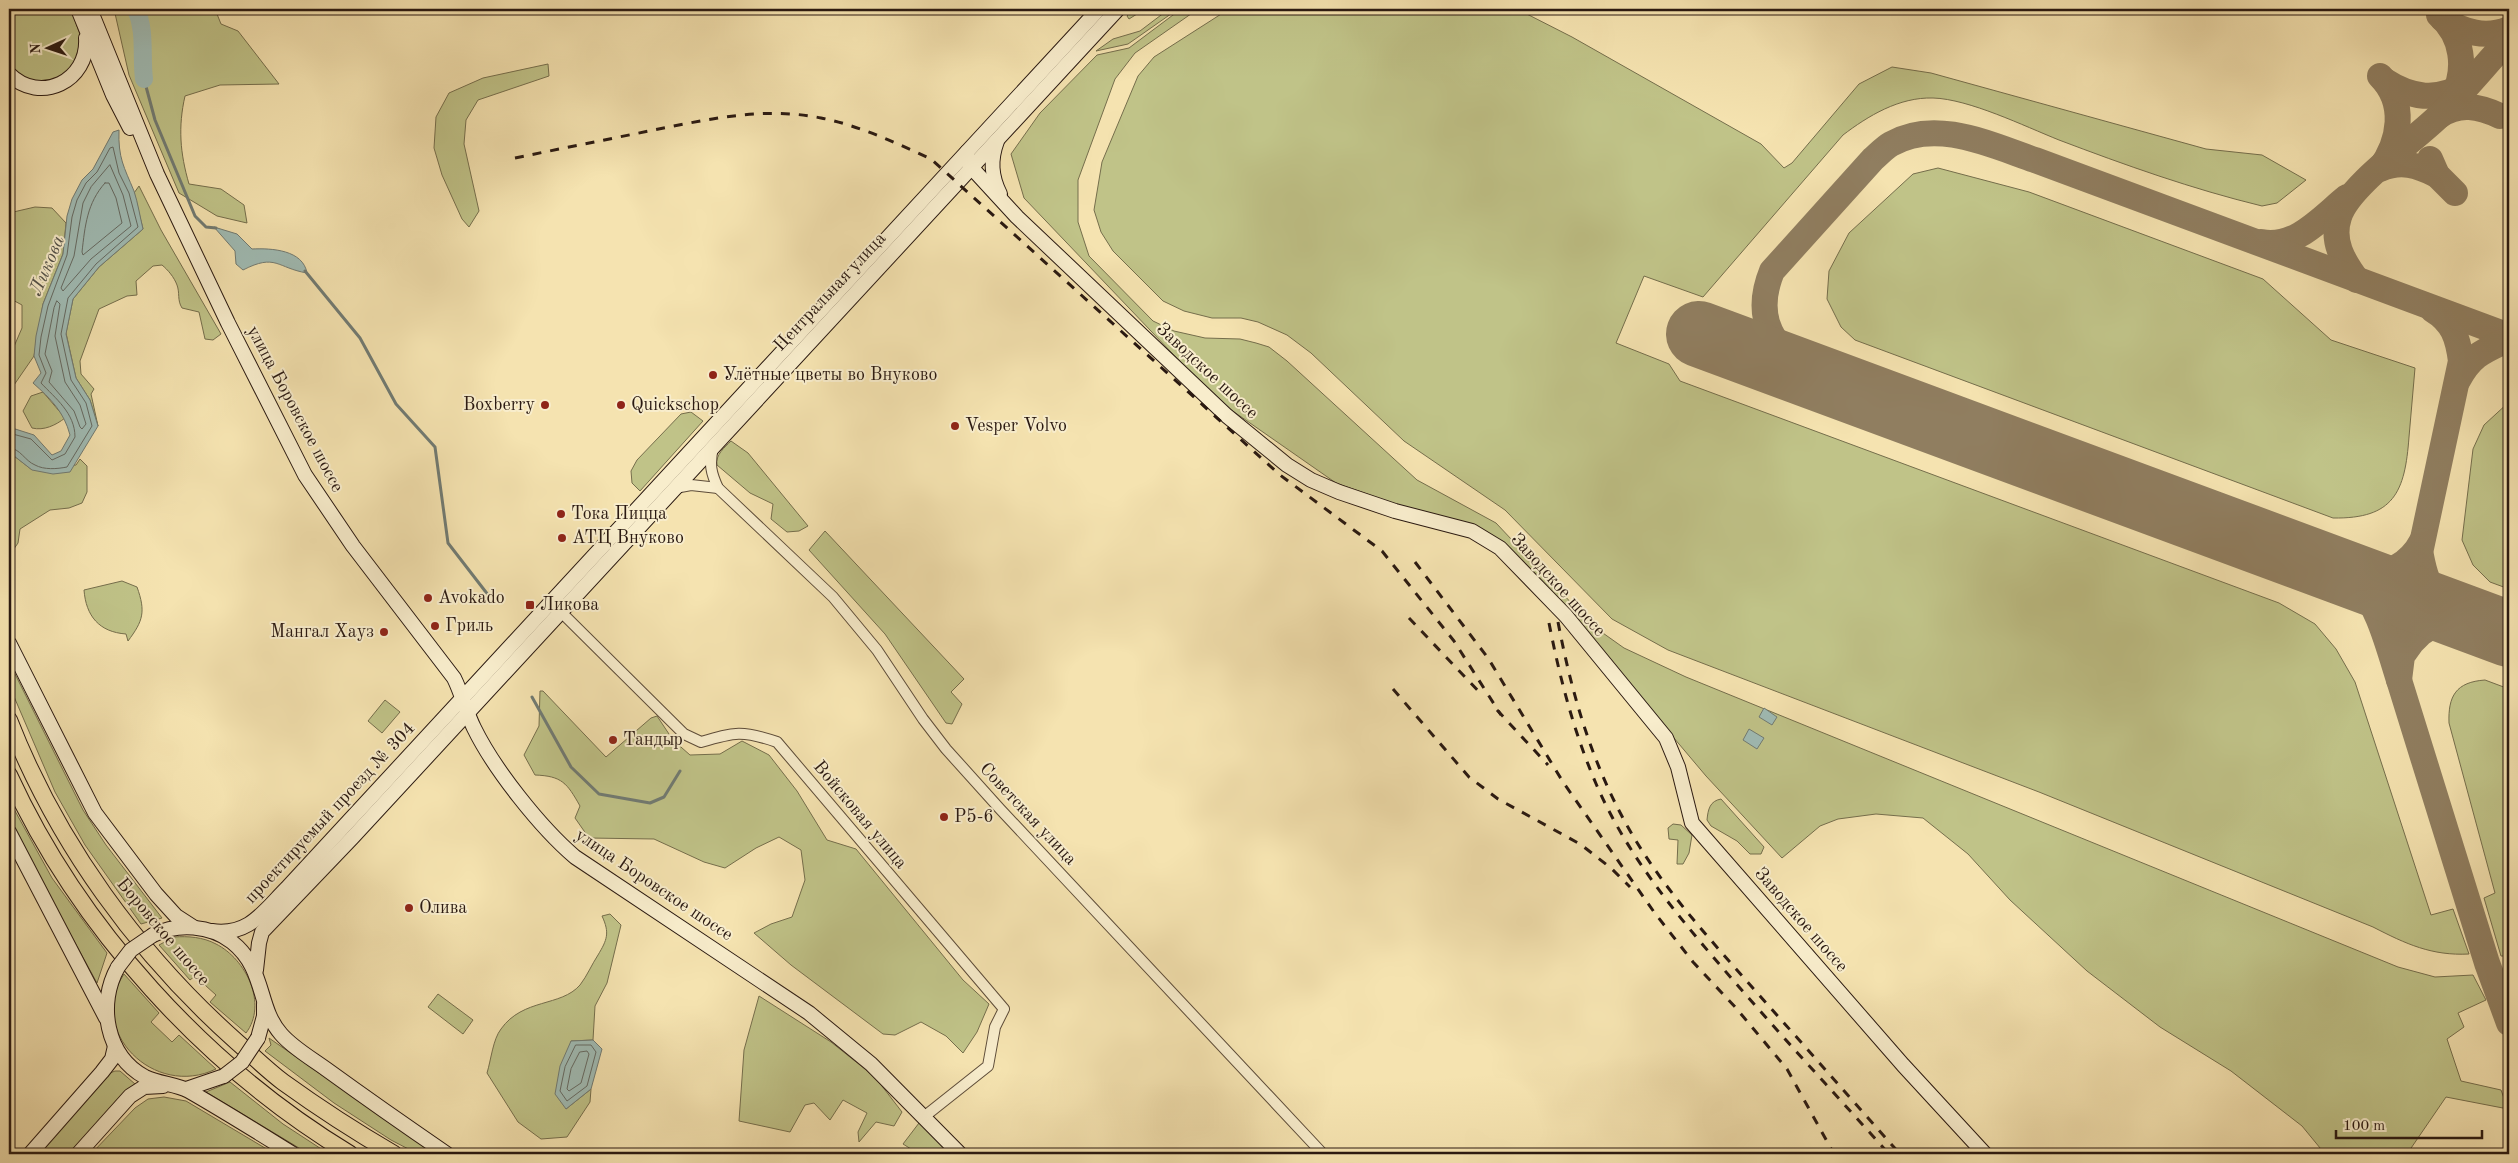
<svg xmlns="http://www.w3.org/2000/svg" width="2518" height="1163" viewBox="0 0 2518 1163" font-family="'Old Standard TT',serif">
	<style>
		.green { fill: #c0c388; stroke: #756e4c }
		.water { fill: #a0bcb5; stroke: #717b73 }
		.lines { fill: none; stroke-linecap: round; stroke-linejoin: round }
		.shore { stroke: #656a63; stroke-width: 1 }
		.stream { stroke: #717b73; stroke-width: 3 }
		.river { stroke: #a0bcb5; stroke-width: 18 }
		.taxiway { stroke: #907e60; stroke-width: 26 }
		.runway { stroke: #907e60; stroke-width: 66 }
		.street-casing { stroke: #5d4c39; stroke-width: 12 }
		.secondary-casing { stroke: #2a1911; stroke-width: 16 }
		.primary-casing { stroke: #2a1911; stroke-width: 18 }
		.street { stroke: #f8edcc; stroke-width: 10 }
		.secondary { stroke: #f8edcc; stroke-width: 14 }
		.primary { stroke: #f5e3b0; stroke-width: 16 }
		.rail { stroke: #2a1911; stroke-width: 3; stroke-dasharray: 9 9; stroke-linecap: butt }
		.secondary-bridge-casing { stroke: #2a1911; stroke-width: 16; stroke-linecap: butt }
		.secondary-bridge { stroke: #f8edcc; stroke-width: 14 }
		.poi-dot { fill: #8f2418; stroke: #f8edcc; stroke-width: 2 }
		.labels { text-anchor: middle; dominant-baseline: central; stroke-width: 4; stroke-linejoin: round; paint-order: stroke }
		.street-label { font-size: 18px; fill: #2a1911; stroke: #f8edcc }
		.poi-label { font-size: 18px; fill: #2a1911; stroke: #f8edcc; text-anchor: start }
		.water-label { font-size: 19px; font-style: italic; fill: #53524a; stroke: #f8edcc }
	</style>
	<rect width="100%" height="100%" fill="#f5e3b0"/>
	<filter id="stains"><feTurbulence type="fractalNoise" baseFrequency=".004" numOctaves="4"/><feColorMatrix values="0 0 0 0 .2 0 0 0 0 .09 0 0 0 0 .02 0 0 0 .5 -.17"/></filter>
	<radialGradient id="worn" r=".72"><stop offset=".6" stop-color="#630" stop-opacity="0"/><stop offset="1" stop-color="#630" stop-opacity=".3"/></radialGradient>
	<!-- green -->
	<g class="green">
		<path d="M11,9H71L83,43C80,50 77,59 73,65C59,87 21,87 9,64Z"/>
		<path d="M114,9H215L221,24L238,31L279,84L220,85L185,96C178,127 180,153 189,184L221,189L244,205L247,223L217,216L179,193L129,75Z"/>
		<polygon points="1133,9 1145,9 1129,19 1127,16"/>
		<polygon points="1169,9 1178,9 1128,44 1096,51 1113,39 1140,31"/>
		<polygon points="1181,9 1198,9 1135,53 1115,79 1078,180 1078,222 1089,256 1153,321 1174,331 1205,338 1240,339 1256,343 1269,347 1287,361 1417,480 1496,523 1593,626 1624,648 1686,677 2398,967 2435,977 2473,975 2486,1000 2458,1013 2464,1027 2447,1039 2461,1081 2501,1090 2508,1109 2446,1097 2407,1154 2325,1154 2302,1126 2231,1071 2160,1027 2087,971 2010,900 1968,854 1923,818 1876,814 1838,819 1820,826 1782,858 1706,776 1571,616 1496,540 1336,483 1227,407 1192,374 1024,198 1011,154 1040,113 1097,55 1129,48"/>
		<path d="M1229,9H1517L1572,37L1761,144L1784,168L1792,163L1859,84L1892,67L1931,73L2206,149L2262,155L2306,180L2277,203L2262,206C2192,189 2125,165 2059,140C2024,126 1969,99 1933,98C1899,97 1868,116 1843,135L1703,297L1644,276L1616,343L1669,364L1680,381L2279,603L2315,624L2336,649L2355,682L2431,915L2453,909L2469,954C2432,956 2406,944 2373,927L2039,792L1668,650L1612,619L1505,510L1404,441L1311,353L1287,335L1258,322L1241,318H1212L1184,311L1163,301L1113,251L1101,232L1094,210L1102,162L1138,76L1154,57Z"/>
		<polygon points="548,64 549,76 478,100 466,120 464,144 479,211 469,227 462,219 442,175 434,148 436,117 449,93 483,78"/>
		<path d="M1938,168L2029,192L2263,279L2331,340L2415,368C2413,391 2411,414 2409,437C2405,492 2394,519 2333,518L1855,340L1841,327L1827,299L1829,271L1849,233L1913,174Z"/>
		<path d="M139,186L161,230L221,334L213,340L205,339L199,312L182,308C177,300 180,293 177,285C174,277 168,270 162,265L153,266L136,281L137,295L127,296L99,309L80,361L81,374L94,389L91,394L98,426L90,400L76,378L66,333L73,299L99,267L143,229L134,193Z"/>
		<polygon points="35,207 52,208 66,223 63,254 43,304 34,356 14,385 9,398 9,358 22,328 22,305 9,298 9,285 14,282 14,255 9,252 9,213"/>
		<path d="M43,392L65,418C56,425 44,431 32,428L23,411L31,396Z"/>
		<polygon points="2509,402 2509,589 2490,582 2473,565 2462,540 2473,449 2484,425"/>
		<polygon points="691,412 703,421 640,491 632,483 631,471 637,460 681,414"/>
		<path d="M731,441L748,453L808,526L799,531L787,532L771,519L773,504L750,493L717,465C715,455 725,447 731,441Z"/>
		<polygon points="9,452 31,469 76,465 80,459 87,466 87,492 82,503 69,508 50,510 20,529 18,543 9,556"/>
		<polygon points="825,531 964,679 951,692 962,704 952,724 946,723 885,634 809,550"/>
		<path d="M122,581L137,587C146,612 143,621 128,641L126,634C99,632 86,616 84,590Z"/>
		<polygon points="9,662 83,810 106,845 162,918 141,924 85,845 55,792 9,685"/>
		<path d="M2485,680L2509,689V956H2501L2484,898L2495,893L2449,723C2448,696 2456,682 2485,680Z"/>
		<path d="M540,691H543L606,757L651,718L657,716L673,740L690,755L720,754L742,741L769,755L797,791L827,840L856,849L963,980L989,1004L977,1032L963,1053L946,1036L921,1022L895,1035L883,1034L791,965L754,933L771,924L792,917L805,880L801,850L779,837L756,848L725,868L704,862L654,839L589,838L575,818L580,806C567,783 562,776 535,775L524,755L539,726Z"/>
		<polygon points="385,700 400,712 382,733 368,721"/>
		<path d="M1721,799L1764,847L1761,854H1750L1737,841L1711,826L1707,820C1708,809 1710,801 1721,799Z"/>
		<polygon points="9,800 52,878 107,953 97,983 9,822"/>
		<polygon points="1673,824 1681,825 1692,835 1689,853 1683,864 1677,864 1678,840 1669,839 1668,828"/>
		<path d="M610,914L621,925L607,983L595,1006L593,1040L571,1041L566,1109L591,1089L590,1102L567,1137L541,1139L518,1122L487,1073C491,1060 493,1039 501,1029C523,998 561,1007 580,985C587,976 592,964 598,955C607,940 610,933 602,916Z"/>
		<path d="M174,937C188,936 203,937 216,944C246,959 268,1004 246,1033L210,1002L216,995L195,976L190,980L159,945Z"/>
		<path d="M124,974L159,1013L151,1022L172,1042L179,1035L216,1069C154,1099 86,1031 124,974Z"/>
		<polygon points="438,994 473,1020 463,1034 428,1007"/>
		<polygon points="759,996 831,1042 875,1077 902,1112 894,1126 876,1122 859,1142 858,1132 867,1113 843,1100 830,1120 814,1103 805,1105 790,1132 739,1121 744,1050"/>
		<polygon points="269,1038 435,1154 418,1154 391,1140 334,1103 265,1051 271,1045"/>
		<polygon points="115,1071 120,1071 135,1084 71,1154 38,1154 108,1074"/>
		<polygon points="230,1082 283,1124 329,1154 309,1154 206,1092"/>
		<polygon points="164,1097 186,1101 275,1154 91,1154 135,1108 148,1099"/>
		<polygon points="919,1123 951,1154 919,1154 903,1144"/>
	</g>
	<!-- water -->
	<g class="water">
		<path d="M119,130C118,158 124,167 134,191C138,203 140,217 143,229L99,267L73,299L66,334L76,378L90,400L98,426L70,472L53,474L32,470L9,452V427L34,435L52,455L61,451L70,435C64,412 51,399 33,383L41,373L34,356L36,336L43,304L63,254L67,216L72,199L82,180L93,169L113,132Z"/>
		<path d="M214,227L237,234L252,249C272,248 303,250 307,273C277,268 276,253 243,270L236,264L235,251Z"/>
		<polygon points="1764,708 1777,717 1772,725 1759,717"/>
		<polygon points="1749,729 1764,738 1757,749 1743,740"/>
		<polygon points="593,1040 602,1049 591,1089 566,1109 555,1094 560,1066 571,1041"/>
	</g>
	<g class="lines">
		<!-- shore -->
		<g class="shore">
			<polygon points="110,165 123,195 131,226 91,259 63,291 61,288 74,256 83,203 91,187"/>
			<path d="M105,183H109L116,198L122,223L83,255L82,252C85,226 87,203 105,183Z"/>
			<polygon points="57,301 60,304 55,336 65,382 80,405 86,424 82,429 80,427 74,411 49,382 52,371 45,354 54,308"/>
			<path d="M9,433L31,439L52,460L65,454L75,437C75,413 55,398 41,383L46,373L39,355L41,337L48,306L67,255L72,217L77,200L86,183L97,172L110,148L113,147L119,173L129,193L138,227L96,264L68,298L61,334L71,380L86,403L92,426L67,467C57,469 44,470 35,465C25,461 20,448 9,448"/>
			<polygon points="576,1045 591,1045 596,1052 587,1086 567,1101 560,1091 565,1067"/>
			<polygon points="580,1052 587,1051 589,1054 581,1083 569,1091 567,1089 571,1069"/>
		</g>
		<!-- stream -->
		<g class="stream">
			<polyline points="144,79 155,120 195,216 206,227 216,228"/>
			<polyline points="305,271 360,338 396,404 435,447 448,543 492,600"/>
			<polyline points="532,697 571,767 599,794 650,803 664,797 680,771"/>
		</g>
		<!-- river -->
		<path class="river" d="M136,9C146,32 141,55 144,79"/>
		<!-- taxiway -->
		<g class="taxiway">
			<path d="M2439,15C2463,36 2467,69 2453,97"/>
			<path d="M2443,19C2464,32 2485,39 2509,29"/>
			<path d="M2380,76C2407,103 2400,141 2380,169C2401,160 2417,165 2437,175"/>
			<path d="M2385,81C2411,98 2438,102 2466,84"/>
			<path d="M2439,116C2459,102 2479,106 2500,116"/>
			<polyline points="2430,159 2437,175 2455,193"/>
			<path d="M2261,242C2296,249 2322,217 2347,197"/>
			<path d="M2357,280C2343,261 2331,241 2339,217C2348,186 2415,140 2440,115C2464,91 2486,64 2509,39"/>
			<path d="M2433,310C2453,322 2458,338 2461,361L2402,637L2398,659L2399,680L2487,963L2509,1023"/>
			<path d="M1813,375C1774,349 1752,320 1772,271L1873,159C1879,154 1884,148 1891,144C1936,118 1991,145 2035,160L2509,336"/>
			<path d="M2458,380C2472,354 2484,351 2509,339"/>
			<path d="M2421,556C2428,593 2437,603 2471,620"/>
			<path d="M2354,576C2379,608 2387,642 2399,680L2402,656L2412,642L2421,633L2438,622L2471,620"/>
			<path d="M2354,576C2383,577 2408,568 2422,541"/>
		</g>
		<!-- runway -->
		<polyline class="runway" points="1699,334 2509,634"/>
		<!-- street casing -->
		<g class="street-casing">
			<g id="street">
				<path d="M713,448C709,464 711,473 718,488L833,597L877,650L923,719L946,749L1000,809L1323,1154"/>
				<polyline points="675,488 691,485 718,488"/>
				<path d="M561,612L684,734L701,742C735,732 742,730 777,742L1004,1009L995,1027L988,1066L925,1116"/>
			</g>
		</g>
		<!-- secondary casing -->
		<g class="secondary-casing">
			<g id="secondary">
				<polyline points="78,9 113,95 130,128"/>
				<path d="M90,9L157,174L228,323L305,475L353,546L454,678C462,694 466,712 474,728C494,769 540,827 575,857L809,1013L871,1064L960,1154"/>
				<path d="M9,74C40,105 89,81 86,38"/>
				<path d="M997,141C990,160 991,176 1000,194"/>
				<polyline points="967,152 967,160 971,167 1017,217 1227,416 1287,465 1311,480 1339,492 1395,511 1472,531 1500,548 1566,616 1666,738 1678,767 1692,823 1903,1065 1985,1154"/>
				<polyline points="9,643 95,813 156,894 176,916 193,927"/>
				<polyline points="9,832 106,1018"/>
				<path d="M212,931C249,936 263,912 287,888L1099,9"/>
				<path d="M153,935C178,923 210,925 232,942C266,969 257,1007 281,1034C293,1048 311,1058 326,1069C366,1098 406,1126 447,1154"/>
				<path d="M118,967C97,1004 106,1056 145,1077C159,1084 177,1084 189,1091C224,1111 259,1133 293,1154"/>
				<polyline points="256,970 259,943 262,932 352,838 1118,9"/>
				<polyline points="258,1038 264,1016 264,1004"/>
				<polyline points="186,1089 224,1076"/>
				<polyline points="30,1154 102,1072 112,1059 115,1046"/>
				<polyline points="78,1154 130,1096 144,1087 163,1086"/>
			</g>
		</g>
		<!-- primary casing -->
		<g class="primary-casing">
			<g id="primary">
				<path d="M9,720C57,843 138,954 237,1042C252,1055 267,1070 283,1082C319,1108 356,1132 394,1154"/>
				<path d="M9,775C79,928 206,1067 350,1154"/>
			</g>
		</g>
		<!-- street -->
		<use href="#street" class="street"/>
		<!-- secondary -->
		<use href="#secondary" class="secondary"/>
		<!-- primary -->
		<use href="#primary" class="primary"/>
		<!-- rail -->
		<g class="rail">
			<path d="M515,158C559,149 604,140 649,131C705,120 763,106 821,118C858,125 896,143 931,159L1280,475L1382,551L1454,641L1501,715"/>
			<polyline points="1415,562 1488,658 1563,782 1654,912 1693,962 1736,1008 1787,1069 1834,1154"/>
			<polyline points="1409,618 1483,696"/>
			<path d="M1558,622C1572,695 1592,764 1629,829C1662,887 1708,937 1752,987C1802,1043 1851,1099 1900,1154"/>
			<path d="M1549,623C1560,679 1574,733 1597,786C1629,859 1681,920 1733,980C1784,1039 1837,1096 1889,1154"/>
			<polyline points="1393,689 1469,777 1498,799 1580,844 1611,868 1630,887"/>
			<polyline points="1497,710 1548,765"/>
		</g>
		<!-- secondary-bridge casing -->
		<g class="secondary-bridge-casing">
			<g id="secondary-bridge">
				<polyline points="118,967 131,950 153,935"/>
				<polyline points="224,1076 242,1062 258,1038"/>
			</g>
		</g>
		<!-- secondary-bridge -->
		<use href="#secondary-bridge" class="secondary-bridge"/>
	</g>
	<!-- markers -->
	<g class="poi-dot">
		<circle cx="713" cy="375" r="5"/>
		<circle cx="545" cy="405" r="5"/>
		<circle cx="621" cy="405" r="5"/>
		<circle cx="955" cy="426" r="5"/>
		<circle cx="561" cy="514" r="5"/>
		<circle cx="562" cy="538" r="5"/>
		<circle cx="428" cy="598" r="5"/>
		<rect x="525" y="600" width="10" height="10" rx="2.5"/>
		<circle cx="435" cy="626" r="5"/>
		<circle cx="384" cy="632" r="5"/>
		<circle cx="613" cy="740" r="5"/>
		<circle cx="944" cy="817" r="5"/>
		<circle cx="409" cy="908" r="5"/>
	</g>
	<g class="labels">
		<!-- street labels -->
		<g class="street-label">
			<text transform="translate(830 292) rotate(-47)">Центральная улица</text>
			<text transform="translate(1207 371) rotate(43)">Заводское шоссе</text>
			<text transform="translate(295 409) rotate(62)">улица Боровское шоссе</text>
			<text transform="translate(1558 585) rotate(48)">Заводское шоссе</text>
			<text transform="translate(330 813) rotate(-47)">проектируемый проезд № 304</text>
			<text transform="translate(1028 814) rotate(47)">Советская улица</text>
			<text transform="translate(860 815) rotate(50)">Войсковая улица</text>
			<text transform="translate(654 885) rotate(34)">улица Боровское шоссе</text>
			<text transform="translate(1801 920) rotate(49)">Заводское шоссе</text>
			<text transform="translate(163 932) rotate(50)">Боровское шоссе</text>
		</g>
		<!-- poi labels -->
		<g class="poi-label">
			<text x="723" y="375">Улётные цветы во Внуково</text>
			<text x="535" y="405" text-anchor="end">Boxberry</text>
			<text x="631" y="405">Quickschop</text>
			<text x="965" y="426">Vesper Volvo</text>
			<text x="571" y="514">Тока Пицца</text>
			<text x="572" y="538">АТЦ Внуково</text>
			<text x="438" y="598">Avokado</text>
			<text x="540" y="605">Ликова</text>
			<text x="445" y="626">Гриль</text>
			<text x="374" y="632" text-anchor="end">Мангал Хауз</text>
			<text x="623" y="740">Тандыр</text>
			<text x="954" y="817">Р5-6</text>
			<text x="419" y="908">Олива</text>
		</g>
		<!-- water labels -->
		<g class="water-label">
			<text transform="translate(48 266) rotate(-67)">Ликова</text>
		</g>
	</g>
	<!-- margin -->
	<rect width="2518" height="1163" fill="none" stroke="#f5e3b0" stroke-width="30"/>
	<rect x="10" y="10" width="2498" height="1143" fill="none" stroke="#2a1911" stroke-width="2.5"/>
	<rect x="15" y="15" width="2488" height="1133" fill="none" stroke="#2a1911"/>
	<!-- north arrow -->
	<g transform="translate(48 48) rotate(267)" stroke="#f8edcc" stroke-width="4" paint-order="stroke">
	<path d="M0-4L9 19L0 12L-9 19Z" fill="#2a1911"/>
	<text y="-8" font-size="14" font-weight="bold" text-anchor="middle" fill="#2a1911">N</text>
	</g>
	<!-- scale -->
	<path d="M2336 1130v8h146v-8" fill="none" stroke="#2a1911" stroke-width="2.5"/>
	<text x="2343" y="1130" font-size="15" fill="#2a1911" stroke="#f8edcc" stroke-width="4" paint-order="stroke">100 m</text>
	<rect width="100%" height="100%" filter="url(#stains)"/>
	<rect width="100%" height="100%" fill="url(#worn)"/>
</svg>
